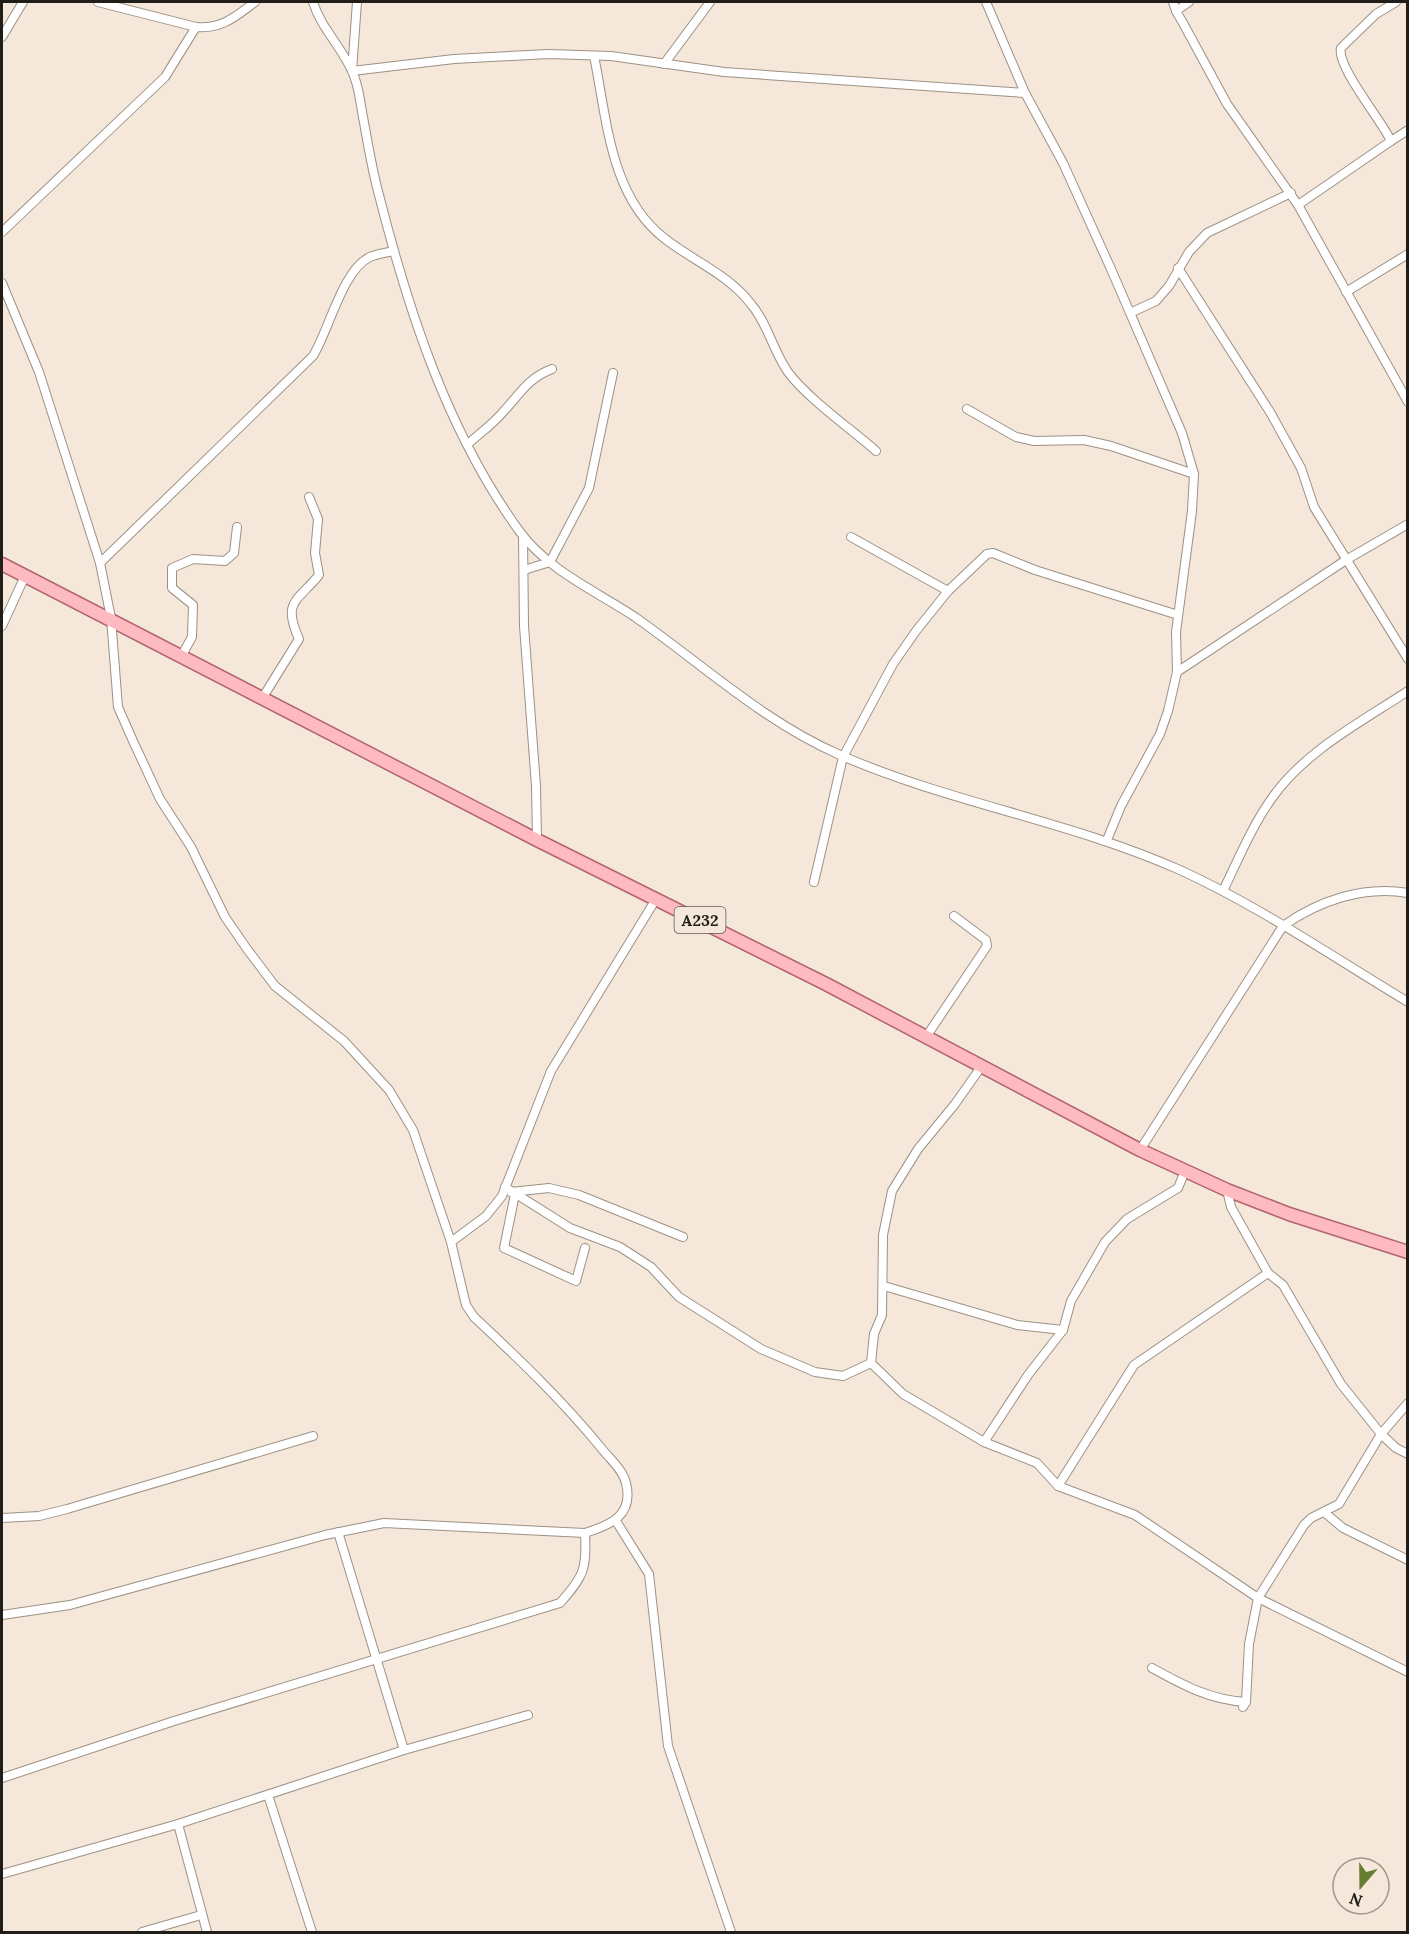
<svg xmlns="http://www.w3.org/2000/svg" width="1409" height="1934" viewBox="0 0 1409 1934" font-family="Lora,serif">
	<style>
		.lines { fill: none; stroke-linecap: round; stroke-linejoin: round }
		.minor-casing { stroke: #9d9184; stroke-width: 10 }
		.primary-casing { stroke: #b1656b; stroke-width: 15 }
		.minor { stroke: #fff; stroke-width: 8 }
		.primary { stroke: #febac1; stroke-width: 12 }
		.labels { text-anchor: middle; dominant-baseline: central; stroke-width: 5; stroke-linejoin: round; paint-order: stroke }
		.shield { fill: #f5e8db; stroke: #615a52; stroke-width: 1.5 }
		.shield-label { font-size: 16px; font-weight: bold; fill: #211d18 }
	</style>
	<rect width="100%" height="100%" fill="#f5e8db"/>
	<g class="lines">
		<!-- minor casing -->
		<g class="minor-casing">
			<g id="minor">
				<path d="M98,2L196,27C222,29 235,17 255,2"/>
				<path d="M313,2C321,28 341,46 352,71C359,85 360,102 363,117C368,144 372,170 379,195C409,313 448,433 520,532C549,571 596,591 635,617C702,664 764,722 840,755C950,803 1070,821 1180,870C1259,906 1333,957 1408,1002"/>
				<polyline points="357,2 352,71 454,59 548,54 611,56 724,72 1025,93"/>
				<polyline points="986,2 1025,93 1063,163 1111,269 1182,433 1194,474 1192,511 1176,632 1177,672 1168,711 1160,734 1121,806 1107,840"/>
				<polyline points="1173,2 1176,11"/>
				<path d="M1189,2L1176,11L1183,23L1227,104L1298,205L1391,141C1382,121 1336,66 1341,48L1376,14L1396,2"/>
				<polyline points="2,37 23,2"/>
				<path d="M594,56C607,119 610,196 664,238C693,261 728,274 751,304C768,324 773,351 788,372C806,397 851,429 876,451"/>
				<polyline points="664,64 710,2"/>
				<polyline points="1391,141 1408,130"/>
				<polyline points="1298,205 1408,402"/>
				<polyline points="2,232 165,77 196,27"/>
				<polyline points="1178,268 1270,412 1301,468 1314,507 1408,659"/>
				<polyline points="2,283 39,372 100,563 111,618 118,707 133,741 160,799 191,847 225,917 247,949 275,986 344,1041 389,1090 413,1130 451,1242"/>
				<polyline points="1346,292 1408,254"/>
				<polyline points="1130,313 1156,301 1169,286 1189,252 1207,233 1291,193"/>
				<polyline points="967,409 1016,437 1034,441 1084,440 1111,446 1194,474"/>
				<path d="M468,444C480,433 493,424 503,412C520,394 528,378 552,369"/>
				<polyline points="523,536 524,626 536,786 537,840"/>
				<polyline points="851,537 948,591"/>
				<path d="M100,563L313,356C329,330 343,269 370,257C377,254 386,253 393,251"/>
				<polyline points="524,570 550,562 589,488 613,373"/>
				<polyline points="2,626 25,576"/>
				<polyline points="182,655 192,637 193,605 172,588 172,568 193,559 225,561 234,553 237,527"/>
				<polyline points="1177,672 1346,560 1408,524"/>
				<path d="M263,697L299,639C282,601 297,602 319,575L315,553L318,519L309,497"/>
				<polyline points="814,882 843,757 893,664 916,631 948,591 987,554 993,553 1035,570 1178,615"/>
				<path d="M1223,891C1238,860 1252,826 1272,798C1305,751 1361,722 1408,691"/>
				<polyline points="926,1037 987,946 986,940 954,916"/>
				<path d="M1140,1150L1283,926C1318,901 1364,885 1408,893"/>
				<polyline points="505,1187 570,1228 620,1247 651,1267 679,1297 761,1349 815,1372 843,1376 871,1363 874,1334 882,1315 883,1235 892,1191 918,1149 955,1104 981,1067"/>
				<polyline points="1227,1190 1231,1207 1268,1273 1283,1285 1341,1384 1381,1434 1396,1448 1408,1454"/>
				<polyline points="511,1192 549,1188 579,1195 683,1237"/>
				<polyline points="515,1194 504,1248 576,1281 585,1248"/>
				<polyline points="884,1286 1017,1325 1063,1330"/>
				<polyline points="871,1363 903,1394 984,1442 1037,1463 1058,1486 1135,1515 1258,1598 1408,1672"/>
				<polyline points="984,1442 1028,1375 1063,1330 1071,1301 1105,1242 1127,1219 1178,1188 1185,1171"/>
				<polyline points="1058,1486 1134,1365 1268,1273"/>
				<polyline points="1324,1512 1343,1528 1408,1560"/>
				<polyline points="2,1518 39,1516 67,1509 313,1436"/>
				<polyline points="616,1521 649,1574 668,1746 731,1932"/>
				<polyline points="338,1532 404,1750"/>
				<path d="M2,1615L70,1605L325,1535L384,1523L585,1533C610,1525 634,1516 626,1483C623,1470 610,1459 602,1449C563,1401 519,1359 474,1317L466,1305L451,1242L486,1216L502,1196L551,1071L656,899"/>
				<path d="M1152,1668C1183,1685 1210,1700 1246,1702"/>
				<polyline points="1243,1707 1246,1702 1249,1644 1258,1598 1304,1525 1311,1518 1339,1504 1381,1434 1408,1403"/>
				<path d="M2,1778L174,1721L560,1603C584,1576 587,1569 585,1533"/>
				<polyline points="268,1795 312,1932"/>
				<polyline points="178,1824 207,1932"/>
				<polyline points="2,1874 178,1824 404,1750 528,1715"/>
				<polyline points="142,1932 201,1915"/>
			</g>
		</g>
		<!-- primary casing -->
		<g class="primary-casing">
			<polyline id="primary" points="2,564 537,840 826,984 1140,1150 1227,1190 1289,1214 1408,1252"/>
		</g>
		<!-- minor -->
		<use href="#minor" class="minor"/>
		<!-- primary -->
		<use href="#primary" class="primary"/>
	</g>
	<g class="labels">
		<!-- shield labels -->
		<rect class="shield" x="674.5" y="907" width="51" height="26" rx="4.5"/>
		<g class="shield-label">
			<text x="700" y="920">A232</text>
		</g>
	</g>
	<!-- border -->
	<rect width="1409" height="1934" fill="none" stroke="#211d18" stroke-width="6"/>
	<!-- north arrow -->
	<g transform="translate(1361 1886) rotate(200)"><circle r="28" fill="#f5e8db" stroke="#a0978d" stroke-width="1.5"/>
	<path d="M0-4.5L10 22L0 15L-10 22Z" fill="#667e31"/>
	<text y="-9" font-size="16" font-weight="bold" text-anchor="middle" fill="#211d18">N</text>
	</g>
</svg>
